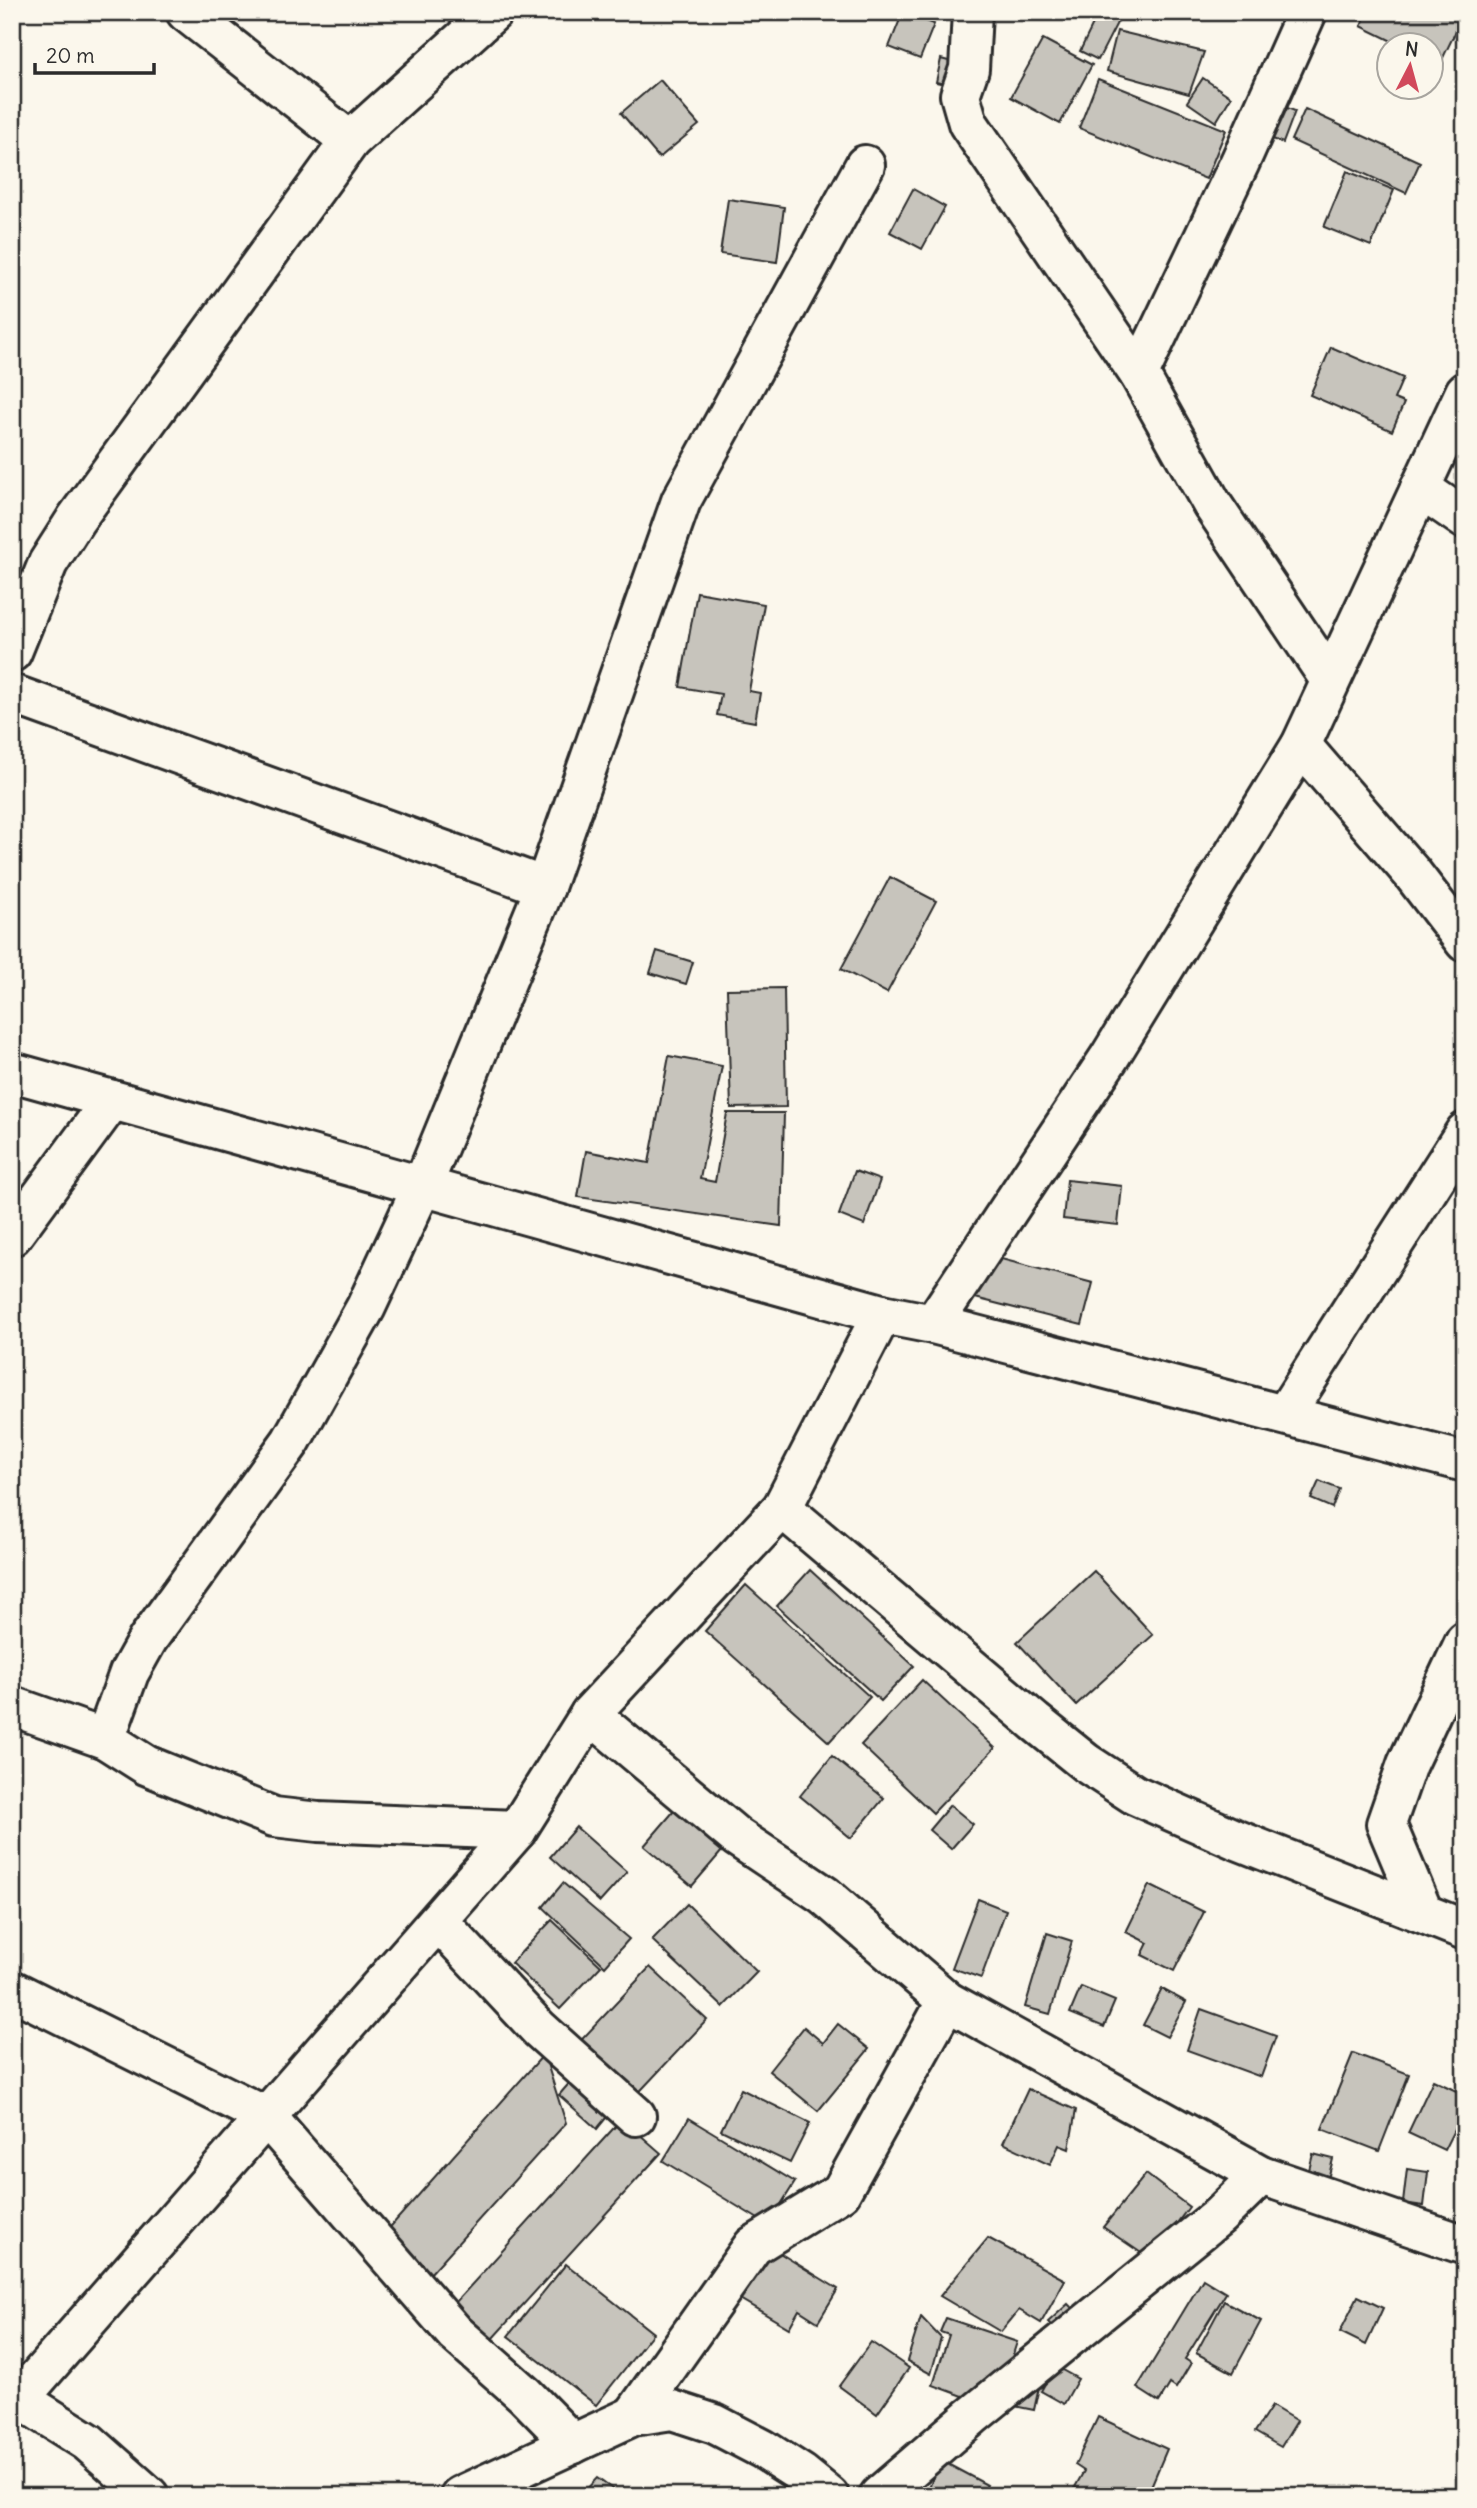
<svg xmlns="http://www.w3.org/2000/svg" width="1477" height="2508" viewBox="0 0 1477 2508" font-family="Delius,sans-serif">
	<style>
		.building { fill: #c7c4bc; stroke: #2b2b2b; stroke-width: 2 }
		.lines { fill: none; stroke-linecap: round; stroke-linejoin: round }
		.minor-casing { stroke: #2b2b2b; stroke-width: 44 }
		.minor { stroke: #fbf7ec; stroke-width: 38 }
	</style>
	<rect width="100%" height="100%" fill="#fbf7ec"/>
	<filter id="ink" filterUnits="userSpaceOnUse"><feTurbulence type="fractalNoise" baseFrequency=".0143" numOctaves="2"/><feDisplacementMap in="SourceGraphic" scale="14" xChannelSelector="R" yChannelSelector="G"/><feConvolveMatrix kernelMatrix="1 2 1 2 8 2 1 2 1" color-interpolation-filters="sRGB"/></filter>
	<g filter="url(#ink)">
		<!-- building -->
		<g class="building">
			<polygon points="903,12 934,24 920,59 889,47"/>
			<polygon points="1099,12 1105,12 1119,19 1098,60 1080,51"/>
			<polygon points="1368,12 1465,12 1440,64 1432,60 1432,46 1402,46 1361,26"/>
			<polygon points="1117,31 1204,52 1189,94 1107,71"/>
			<polygon points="1043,39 1092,65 1060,124 1011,97"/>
			<polygon points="941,59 963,65 957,87 936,82"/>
			<polygon points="1203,78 1231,97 1216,122 1187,102"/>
			<polygon points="1098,79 1226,130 1206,179 1079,128"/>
			<polygon points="660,80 699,125 659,158 621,113"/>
			<polygon points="1270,101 1295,111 1283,143 1257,133"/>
			<polygon points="1305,109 1420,162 1406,193 1291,140"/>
			<polygon points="1347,171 1394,190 1371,246 1324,227"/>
			<polygon points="913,189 945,207 922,249 890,232"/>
			<polygon points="728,199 784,207 777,262 720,254"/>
			<polygon points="1331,347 1403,378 1394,399 1404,403 1392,431 1310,395"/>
			<polygon points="697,592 764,604 749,691 760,693 755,722 717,715 721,694 680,687"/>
			<polygon points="890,877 936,901 887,993 841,969"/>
			<polygon points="657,951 693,962 686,984 650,973"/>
			<polygon points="784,988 786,1107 731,1108 727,989"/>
			<polygon points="669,1056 722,1066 700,1179 715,1182 727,1113 784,1113 781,1226 578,1197 586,1151 649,1163"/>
			<polygon points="855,1171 880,1180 864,1225 839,1215"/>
			<polygon points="1067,1180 1122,1186 1118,1225 1063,1219"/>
			<polygon points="986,1255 1093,1283 1082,1325 975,1298"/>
			<polygon points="1319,1481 1339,1489 1332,1508 1311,1499"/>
			<polygon points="810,1570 914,1666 881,1701 777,1606"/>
			<polygon points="1094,1571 1153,1635 1076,1705 1017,1642"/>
			<polygon points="746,1585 870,1697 829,1742 705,1631"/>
			<polygon points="922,1680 995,1748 933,1813 861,1745"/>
			<polygon points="832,1756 884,1798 851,1838 800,1796"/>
			<polygon points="680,1804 728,1844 692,1886 644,1846"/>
			<polygon points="950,1805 973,1824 951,1849 929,1830"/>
			<polygon points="576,1827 627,1872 600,1902 550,1857"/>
			<polygon points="563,1883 629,1939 605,1966 543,1907"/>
			<polygon points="1149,1885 1204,1912 1174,1971 1142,1955 1148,1943 1126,1932"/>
			<polygon points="978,1899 1006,1910 981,1978 952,1968"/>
			<polygon points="687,1904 757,1972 723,2007 652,1940"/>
			<polygon points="552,1920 601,1966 560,2009 511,1963"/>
			<polygon points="1047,1933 1072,1941 1050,2014 1025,2007"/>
			<polygon points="650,1967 707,2020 628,2104 571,2051"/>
			<polygon points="1081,1987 1115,2001 1104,2027 1070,2013"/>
			<polygon points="1162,1989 1186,2002 1167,2037 1143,2025"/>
			<polygon points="1201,2009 1276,2036 1261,2077 1187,2050"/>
			<polygon points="838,2024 869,2049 818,2111 769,2071 804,2027 823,2043"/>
			<polygon points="1353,2053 1409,2074 1379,2151 1322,2129"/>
			<polygon points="544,2054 566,2123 430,2274 384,2234"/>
			<polygon points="572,2080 610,2113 597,2129 559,2095"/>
			<polygon points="1433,2080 1465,2095 1465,2108 1444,2150 1408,2133"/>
			<polygon points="741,2089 810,2123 790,2163 721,2130"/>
			<polygon points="1028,2089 1076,2110 1069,2149 1059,2145 1050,2165 1003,2143"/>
			<polygon points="689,2118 795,2182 768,2225 663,2161"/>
			<polygon points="622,2119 661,2153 492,2339 454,2304"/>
			<polygon points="1313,2154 1333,2159 1328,2179 1308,2174"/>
			<polygon points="1407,2169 1428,2172 1424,2206 1403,2203"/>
			<polygon points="1146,2174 1189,2207 1150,2259 1103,2227"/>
			<polygon points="988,2238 1065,2280 1041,2323 1019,2310 1001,2332 940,2296"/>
			<polygon points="765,2244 838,2289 818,2322 799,2310 789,2328 733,2295"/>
			<polygon points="566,2264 653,2333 596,2405 508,2336"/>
			<polygon points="1203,2279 1226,2293 1185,2359 1191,2363 1176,2388 1170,2384 1159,2402 1137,2388"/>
			<polygon points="1358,2296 1383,2308 1366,2345 1340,2332"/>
			<polygon points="1224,2301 1261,2321 1233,2373 1196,2353"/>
			<polygon points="1068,2304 1081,2317 1061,2336 1048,2322"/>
			<polygon points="921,2317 941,2338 931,2374 907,2361"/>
			<polygon points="946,2318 1017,2342 1002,2388 982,2403 933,2385 949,2335 940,2332"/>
			<polygon points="871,2342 909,2368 877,2414 839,2386"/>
			<polygon points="1055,2366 1078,2379 1064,2404 1041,2391"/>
			<polygon points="1041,2378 1034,2410 1014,2406"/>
			<polygon points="1272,2406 1297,2421 1281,2447 1255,2432"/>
			<polygon points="1098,2417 1167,2449 1147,2496 1091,2496 1075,2487 1084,2471 1075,2465"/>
			<polygon points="940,2460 987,2485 981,2496 926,2495"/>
			<polygon points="597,2478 622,2496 580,2496"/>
		</g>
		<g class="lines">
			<!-- minor casing -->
			<g class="minor-casing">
				<g id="minor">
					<polyline points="186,12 350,141"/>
					<polyline points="972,12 969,69 960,95 968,123 1139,374 1212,504 1330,680"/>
					<polyline points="1139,374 1240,162 1307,12"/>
					<polyline points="1420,488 1465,519"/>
					<polyline points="12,652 48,563 76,519 350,141 493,12"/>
					<polyline points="12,694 545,887"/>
					<polyline points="1301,745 1412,873 1465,942"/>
					<polyline points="12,1072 882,1314 933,1324 1465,1462"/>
					<polyline points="12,1236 112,1100"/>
					<polyline points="933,1324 1109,1058 1301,745 1465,392"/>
					<polyline points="1285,1414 1465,1132"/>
					<polyline points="782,1508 1035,1722 1086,1763 1135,1795 1235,1839 1465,1930"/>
					<polyline points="12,1706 105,1739 146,1765 274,1817 318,1822 517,1830"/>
					<polyline points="590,1714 737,1837 824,1895 947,2001 1261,2175 1465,2245"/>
					<polyline points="105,1739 129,1673 148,1639 291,1441 366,1307 422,1187 545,887 681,501 865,165"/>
					<polyline points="1423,1912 1386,1824 1407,1764 1465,1641"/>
					<polyline points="439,1922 539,2029 636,2116"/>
					<polyline points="12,1990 267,2117 455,2333 525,2395 573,2444"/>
					<polyline points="12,2394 88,2442 149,2496"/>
					<polyline points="19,2399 517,1830 590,1714 782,1508 882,1314"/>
					<polyline points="633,2416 753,2246 841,2192 947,2001"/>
					<polyline points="460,2496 633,2416 672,2410 715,2424 763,2449 802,2474 829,2496"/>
					<polyline points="879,2496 972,2416 1219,2216 1261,2175"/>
				</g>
			</g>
			<!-- minor -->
			<use href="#minor" class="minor"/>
		</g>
	</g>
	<!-- margin -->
	<rect width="1477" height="2508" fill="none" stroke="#fbf7ec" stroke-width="42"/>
	<rect x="21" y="21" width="1435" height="2466" fill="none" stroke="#2b2b2b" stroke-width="2.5" filter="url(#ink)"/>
	<!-- north arrow -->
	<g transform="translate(1410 66) rotate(6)"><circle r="33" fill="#fbf7ec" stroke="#a8a59f" stroke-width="2"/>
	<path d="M0-5L12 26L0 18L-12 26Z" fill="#d1495b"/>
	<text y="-10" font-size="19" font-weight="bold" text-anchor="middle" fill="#2b2b2b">N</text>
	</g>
	<!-- scale -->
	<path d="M35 63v10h119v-10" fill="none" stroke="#2b2b2b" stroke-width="3.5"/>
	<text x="46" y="63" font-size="21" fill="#2b2b2b" stroke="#fbf7ec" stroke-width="5" paint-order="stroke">20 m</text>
</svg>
